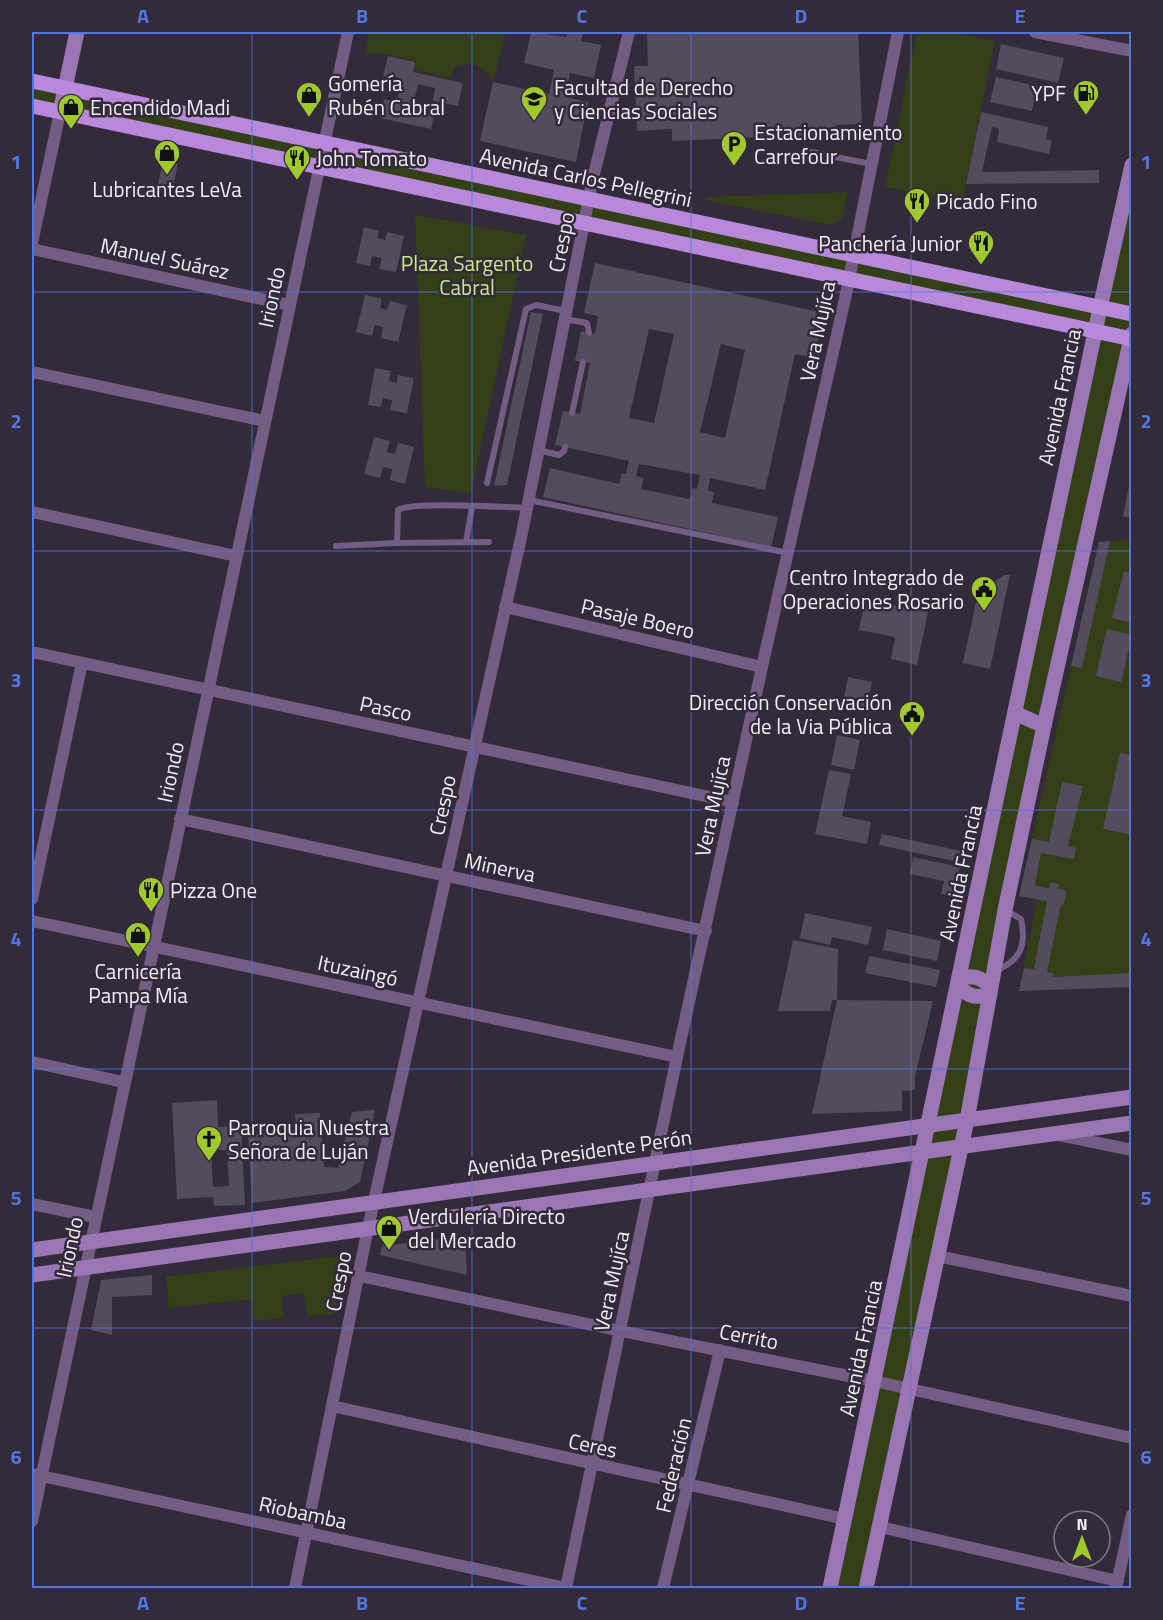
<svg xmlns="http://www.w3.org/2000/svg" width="1163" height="1620" viewBox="0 0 1163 1620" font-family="'Titillium Web',sans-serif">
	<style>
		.green { fill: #334017 }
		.building { fill: #544b5c; fill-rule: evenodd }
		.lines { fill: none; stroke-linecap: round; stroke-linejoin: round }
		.service { stroke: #735d85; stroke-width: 6 }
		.minor { stroke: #735d85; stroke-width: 12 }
		.secondary { stroke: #9a76b5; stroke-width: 15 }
		.primary { stroke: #b889da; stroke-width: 15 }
		.grid { fill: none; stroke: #5276e0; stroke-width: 1.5; stroke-opacity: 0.55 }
		.labels { text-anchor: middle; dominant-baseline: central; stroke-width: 5; stroke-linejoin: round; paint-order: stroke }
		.poi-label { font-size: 21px; fill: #f2ecf6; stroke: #332a3a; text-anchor: start }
		.street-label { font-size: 21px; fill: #f2ecf6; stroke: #332a3a }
		.park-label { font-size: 21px; fill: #c8e68f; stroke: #332a3a }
		.neatline { fill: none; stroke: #5276e0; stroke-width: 2 }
		.grid-label { font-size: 20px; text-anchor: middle; font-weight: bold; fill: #5276e0 }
	</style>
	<rect width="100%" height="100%" fill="#332a3a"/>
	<!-- green -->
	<g class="green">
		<path d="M369,32H506L493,82C485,66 473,60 455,67L450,78L414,70L416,61L384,54H365Z"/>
		<polygon points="922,32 948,32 995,41 962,202 885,187 916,36"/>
		<polygon points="32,81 1099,308 1131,165 1131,339 866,1588 830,1588 1095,331 32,106"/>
		<polygon points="848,192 842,219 830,225 706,200 706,197"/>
		<polygon points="415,215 526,235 471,493 425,487"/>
		<polygon points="1131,540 1131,987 1019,991 1037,900 1019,896 1099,542"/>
		<polygon points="346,1255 334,1314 307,1316 304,1293 282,1296 284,1318 254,1321 251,1299 169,1308 166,1277"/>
	</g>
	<!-- building -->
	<g class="building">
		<polygon points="531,32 566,37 568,32 583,32 581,41 601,45 594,78 570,73 565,97 588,102 576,162 480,141 493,82 549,94 554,70 524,63"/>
		<polygon points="647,32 858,32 862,124 836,125 837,134 672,141 672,129 637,131 634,66 648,66"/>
		<polygon points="1001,44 1064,58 1058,83 996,69"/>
		<polygon points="388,56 415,62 413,72 463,83 458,106 433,101 435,88 418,84 413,105 435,110 431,129 380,118 384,99 397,102 401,80 383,76"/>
		<polygon points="996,77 1037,86 1032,111 990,102"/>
		<polygon points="981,112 1048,127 1046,139 1052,141 1049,154 997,142 999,129 992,127 982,172 1099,170 1099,183 966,184"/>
		<polygon points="163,161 178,164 172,192 157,188"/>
		<polygon points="364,227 379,231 377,238 385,240 387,232 404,236 396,272 379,269 382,258 372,256 370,266 356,263"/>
		<path d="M595,263L824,313L814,358L795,354L765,490L710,478L708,491L714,492L712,503L778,517L771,547L543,497L550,468L619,484L622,473L626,474L629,461L555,445L563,411L580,414L590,363L575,361L581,331L595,334L598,316L584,313ZM649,329L674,334L654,423L629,418ZM721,344L745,350L725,438L700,432ZM639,464L700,475L697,489L692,488L690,499L641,489L644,478L636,476Z"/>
		<polygon points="365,295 382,299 380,308 387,310 390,301 407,305 398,342 381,338 383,327 375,325 372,336 356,332"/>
		<polygon points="531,312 543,314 507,485 494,486"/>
		<polygon points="375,368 391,371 389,381 397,383 398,375 414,378 407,413 390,410 392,400 383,398 381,407 368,405"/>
		<polygon points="374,437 390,441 387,452 395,454 398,443 414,447 405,484 390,480 392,469 383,467 380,478 364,474"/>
		<polygon points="1130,481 1132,482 1132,518 1123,516"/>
		<polygon points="1110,541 1082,668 1071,666 1099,542"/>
		<polygon points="1124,571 1132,573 1132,623 1112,618"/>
		<polygon points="1004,575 1010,575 990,669 963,663 977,597 988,586"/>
		<polygon points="865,600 928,612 917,665 891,659 895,637 859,630"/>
		<polygon points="1107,629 1132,635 1121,682 1096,676"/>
		<polygon points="848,677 872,682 866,712 842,708"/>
		<polygon points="837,735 860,740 854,770 831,765"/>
		<polygon points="1120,753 1132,755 1132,835 1103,829"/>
		<polygon points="829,770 851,774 842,816 871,822 867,844 815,834"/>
		<polygon points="1062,782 1083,786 1068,846 1076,848 1074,859 1041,853 1035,885 1049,889 1051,882 1059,884 1058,889 1066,890 1064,905 1061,904 1047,972 1053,973 1052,977 1132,973 1132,987 1019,991 1024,968 1034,969 1047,901 1019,896 1032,839 1049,842"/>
		<polygon points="882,834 962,851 959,862 879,845"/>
		<polygon points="913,857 960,867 953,897 941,894 944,881 910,874"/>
		<polygon points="805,913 872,927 868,945 832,937 830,945 800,938"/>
		<polygon points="887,929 941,941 937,961 883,950"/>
		<polygon points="793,940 838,949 837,1000 832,1000 830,1011 778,1011"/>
		<polygon points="869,956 940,970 936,987 865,973"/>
		<polygon points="837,1000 933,1001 915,1076 915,1090 902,1091 902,1111 812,1114"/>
		<path d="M217,1100L218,1127L241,1126L245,1205L214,1206L213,1197L177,1199L172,1103ZM211,1150H227L229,1186L213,1187Z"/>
		<polygon points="375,1110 360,1182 345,1191 252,1203 248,1134 297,1133 295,1114 320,1113 324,1167 338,1168 352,1112"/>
		<polygon points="465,1236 467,1275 380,1255 382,1246"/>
		<polygon points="152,1275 152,1295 112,1297 112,1335 91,1330 101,1280"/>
	</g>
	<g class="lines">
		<!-- service -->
		<g class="service">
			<polyline points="811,152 871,164"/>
			<polyline points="565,319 587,323 589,333"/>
			<polyline points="572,413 583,362"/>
			<polyline points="538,450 559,455 564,451 565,447"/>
			<polyline points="487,483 526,309 536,305 566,311"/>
			<polyline points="529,500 788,553"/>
			<polyline points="466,542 472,507"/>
			<path d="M489,542L397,543L398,510C410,501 506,507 527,508"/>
			<polyline points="336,546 397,543"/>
			<path d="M995,971C1020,961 1027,946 1021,919L1007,911"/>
		</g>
		<!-- minor -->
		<g class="minor">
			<polyline points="1035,32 1132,51"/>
			<polyline points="32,243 60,112"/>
			<polyline points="32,249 289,305"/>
			<polyline points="32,372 265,421"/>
			<polyline points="32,512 236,556"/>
			<polyline points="505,607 762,667"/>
			<polyline points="32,652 733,802"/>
			<polyline points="180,819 706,931"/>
			<polyline points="32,899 82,663"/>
			<polyline points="32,921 677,1057"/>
			<polyline points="32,1062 123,1082"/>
			<polyline points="1059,1135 1132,1150"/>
			<polyline points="32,1204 95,1217"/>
			<polyline points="937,1256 1132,1296"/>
			<polyline points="359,1276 621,1331 874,1381 1132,1438"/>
			<polyline points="332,1406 845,1519"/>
			<polyline points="32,1474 566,1588"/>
			<polyline points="32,1521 348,32"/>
			<polyline points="880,1527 1118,1581"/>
			<polyline points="295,1588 368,1228 522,533 593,178 629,32"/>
			<polyline points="566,1588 677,1057 762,667 845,299 898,32"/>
			<polyline points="663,1588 720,1350"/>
			<polyline points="1116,1588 1132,1515"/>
		</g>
		<!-- secondary -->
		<g class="secondary">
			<polyline points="60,112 77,32"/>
			<polyline points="1015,713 1044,726"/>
			<path d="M959,979C972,974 982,977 991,987"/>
			<path d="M958,984C966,996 976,999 990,994"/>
			<polyline points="32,1250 1132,1097"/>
			<polyline points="32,1275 1132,1123"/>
			<polyline points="830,1588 1100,308 1132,165"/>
			<polyline points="866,1588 967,1120 1005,910 1044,726 1132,334"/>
		</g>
		<!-- primary -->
		<g class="primary">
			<polyline points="32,81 1132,314"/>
			<polyline points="32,106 1132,339"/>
		</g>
	</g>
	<!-- grid -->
	<path class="grid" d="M252,32V1588M472,32V1588M691,32V1588M911,32V1588M32,292H1132M32,551H1132M32,810H1132M32,1069H1132M32,1328H1132"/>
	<!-- icons -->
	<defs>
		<g id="fuel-pin" transform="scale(1.35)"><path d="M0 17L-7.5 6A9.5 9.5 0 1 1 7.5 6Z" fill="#a0c92c" stroke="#332a3a"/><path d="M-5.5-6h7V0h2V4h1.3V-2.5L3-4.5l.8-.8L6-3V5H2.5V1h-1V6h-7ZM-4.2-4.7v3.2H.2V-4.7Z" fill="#111"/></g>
		<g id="shop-pin" transform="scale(1.35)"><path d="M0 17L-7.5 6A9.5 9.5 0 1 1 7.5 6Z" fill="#a0c92c" stroke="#332a3a"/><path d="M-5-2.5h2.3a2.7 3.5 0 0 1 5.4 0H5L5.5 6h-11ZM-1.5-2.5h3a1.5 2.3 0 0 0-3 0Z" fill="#111"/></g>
		<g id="university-pin" transform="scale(1.35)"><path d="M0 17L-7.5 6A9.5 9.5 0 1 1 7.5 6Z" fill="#a0c92c" stroke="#332a3a"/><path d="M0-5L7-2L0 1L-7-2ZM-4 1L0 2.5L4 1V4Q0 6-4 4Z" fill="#111"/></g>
		<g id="parking-pin" transform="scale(1.35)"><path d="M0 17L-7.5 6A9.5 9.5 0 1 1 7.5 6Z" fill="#a0c92c" stroke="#332a3a"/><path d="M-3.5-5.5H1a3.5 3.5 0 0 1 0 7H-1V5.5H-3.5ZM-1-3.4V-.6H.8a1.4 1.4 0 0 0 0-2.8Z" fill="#111"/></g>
		<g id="restaurant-pin" transform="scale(1.35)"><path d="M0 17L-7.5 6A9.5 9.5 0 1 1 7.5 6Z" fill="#a0c92c" stroke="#332a3a"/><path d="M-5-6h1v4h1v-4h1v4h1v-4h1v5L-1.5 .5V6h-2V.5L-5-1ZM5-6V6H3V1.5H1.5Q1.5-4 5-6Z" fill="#111"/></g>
		<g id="civic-pin" transform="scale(1.35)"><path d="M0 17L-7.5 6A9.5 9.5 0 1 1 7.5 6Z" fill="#a0c92c" stroke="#332a3a"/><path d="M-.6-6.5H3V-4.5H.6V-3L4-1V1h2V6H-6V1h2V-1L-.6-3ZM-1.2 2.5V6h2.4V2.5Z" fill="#111"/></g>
		<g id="church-pin" transform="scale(1.35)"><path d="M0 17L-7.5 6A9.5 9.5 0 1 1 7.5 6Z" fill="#a0c92c" stroke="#332a3a"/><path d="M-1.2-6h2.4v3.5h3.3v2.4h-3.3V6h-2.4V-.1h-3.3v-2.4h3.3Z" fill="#111"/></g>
	</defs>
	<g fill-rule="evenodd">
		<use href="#fuel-pin" x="1086" y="93"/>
		<use href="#shop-pin" x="309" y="95"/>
		<use href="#university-pin" x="534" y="99"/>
		<use href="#shop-pin" x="71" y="107"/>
		<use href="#parking-pin" x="734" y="144"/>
		<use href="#shop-pin" x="167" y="153"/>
		<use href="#restaurant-pin" x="297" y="158"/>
		<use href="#restaurant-pin" x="917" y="201"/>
		<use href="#restaurant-pin" x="981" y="243"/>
		<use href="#civic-pin" x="984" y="589"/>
		<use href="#civic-pin" x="912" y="714"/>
		<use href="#restaurant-pin" x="151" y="890"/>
		<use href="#shop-pin" x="138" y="935"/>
		<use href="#church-pin" x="209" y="1139"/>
		<use href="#shop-pin" x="389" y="1228"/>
	</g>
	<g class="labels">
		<!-- poi labels -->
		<g class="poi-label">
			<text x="328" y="83">Gomería<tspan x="328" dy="24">Rubén Cabral</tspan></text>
			<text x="554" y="87">Facultad de Derecho<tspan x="554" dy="24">y Ciencias Sociales</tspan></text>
			<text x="1066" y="93" text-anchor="end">YPF</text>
			<text x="90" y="107">Encendido Madi</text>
			<text x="754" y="132">Estacionamiento<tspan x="754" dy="24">Carrefour</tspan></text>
			<text x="316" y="158">John Tomato</text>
			<text x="167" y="189" text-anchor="middle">Lubricantes LeVa</text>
			<text x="936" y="201">Picado Fino</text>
			<text x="962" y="243" text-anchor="end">Panchería Junior</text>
			<text x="964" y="577" text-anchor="end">Centro Integrado de<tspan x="964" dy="24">Operaciones Rosario</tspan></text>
			<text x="892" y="702" text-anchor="end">Dirección Conservación<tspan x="892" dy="24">de la Via Pública</tspan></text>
			<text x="170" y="890">Pizza One</text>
			<text x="138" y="971" text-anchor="middle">Carnicería<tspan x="138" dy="24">Pampa Mía</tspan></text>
			<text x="228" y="1127">Parroquia Nuestra<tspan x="228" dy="24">Señora de Luján</tspan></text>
			<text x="408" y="1216">Verdulería Directo<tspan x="408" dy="24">del Mercado</tspan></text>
		</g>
		<!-- street labels -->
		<g class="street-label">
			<text transform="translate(586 177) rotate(12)">Avenida Carlos Pellegrini</text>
			<text transform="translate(561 242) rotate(-79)">Crespo</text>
			<text transform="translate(165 258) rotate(12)">Manuel Suárez</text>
			<text transform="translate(271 297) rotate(-78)">Iriondo</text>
			<text transform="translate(817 331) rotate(-78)">Vera Mujíca</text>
			<text transform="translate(1059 397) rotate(-78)">Avenida Francia</text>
			<text transform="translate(638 618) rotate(13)">Pasaje Boero</text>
			<text transform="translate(386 708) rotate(12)">Pasco</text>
			<text transform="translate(170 772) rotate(-78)">Iriondo</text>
			<text transform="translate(442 805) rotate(-78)">Crespo</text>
			<text transform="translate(712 806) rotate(-78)">Vera Mujíca</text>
			<text transform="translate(500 867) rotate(12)">Minerva</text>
			<text transform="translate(960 873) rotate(-78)">Avenida Francia</text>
			<text transform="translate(358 970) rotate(12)">Ituzaingó</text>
			<text transform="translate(579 1152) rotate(-8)">Avenida Presidente Perón</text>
			<text transform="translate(69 1247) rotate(-78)">Iriondo</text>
			<text transform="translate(338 1281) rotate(-79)">Crespo</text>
			<text transform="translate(611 1281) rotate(-78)">Vera Mujíca</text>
			<text transform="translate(749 1336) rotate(11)">Cerrito</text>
			<text transform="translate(860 1348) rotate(-78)">Avenida Francia</text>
			<text transform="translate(593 1445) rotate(12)">Ceres</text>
			<text transform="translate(673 1465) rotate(-77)">Federación</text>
			<text transform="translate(303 1512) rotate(12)">Riobamba</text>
		</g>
		<!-- park labels -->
		<g class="park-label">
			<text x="467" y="263">Plaza Sargento<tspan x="467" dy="24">Cabral</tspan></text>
		</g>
	</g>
	<!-- border -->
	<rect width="1163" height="1620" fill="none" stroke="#332a3a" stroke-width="66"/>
	<!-- north arrow -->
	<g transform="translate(1082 1539)"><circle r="28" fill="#332a3a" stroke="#7f7885" stroke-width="1.5"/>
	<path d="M0-4.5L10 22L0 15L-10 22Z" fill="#a0c92c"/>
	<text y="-9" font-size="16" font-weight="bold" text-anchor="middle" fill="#f2ecf6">N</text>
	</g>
	<rect x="33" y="33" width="1097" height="1554" class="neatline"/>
	<g class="grid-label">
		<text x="143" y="23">A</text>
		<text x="362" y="23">B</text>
		<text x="582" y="23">C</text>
		<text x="801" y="23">D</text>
		<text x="1020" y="23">E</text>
		<text x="16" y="169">1</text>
		<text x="1146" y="169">1</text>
		<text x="16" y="428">2</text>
		<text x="1146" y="428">2</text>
		<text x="16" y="687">3</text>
		<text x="1146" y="687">3</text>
		<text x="16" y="946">4</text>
		<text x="1146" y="946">4</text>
		<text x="16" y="1205">5</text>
		<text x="1146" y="1205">5</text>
		<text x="16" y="1464">6</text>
		<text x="1146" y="1464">6</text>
		<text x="143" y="1610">A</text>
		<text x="362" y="1610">B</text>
		<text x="582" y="1610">C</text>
		<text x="801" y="1610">D</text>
		<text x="1020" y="1610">E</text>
	</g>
</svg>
